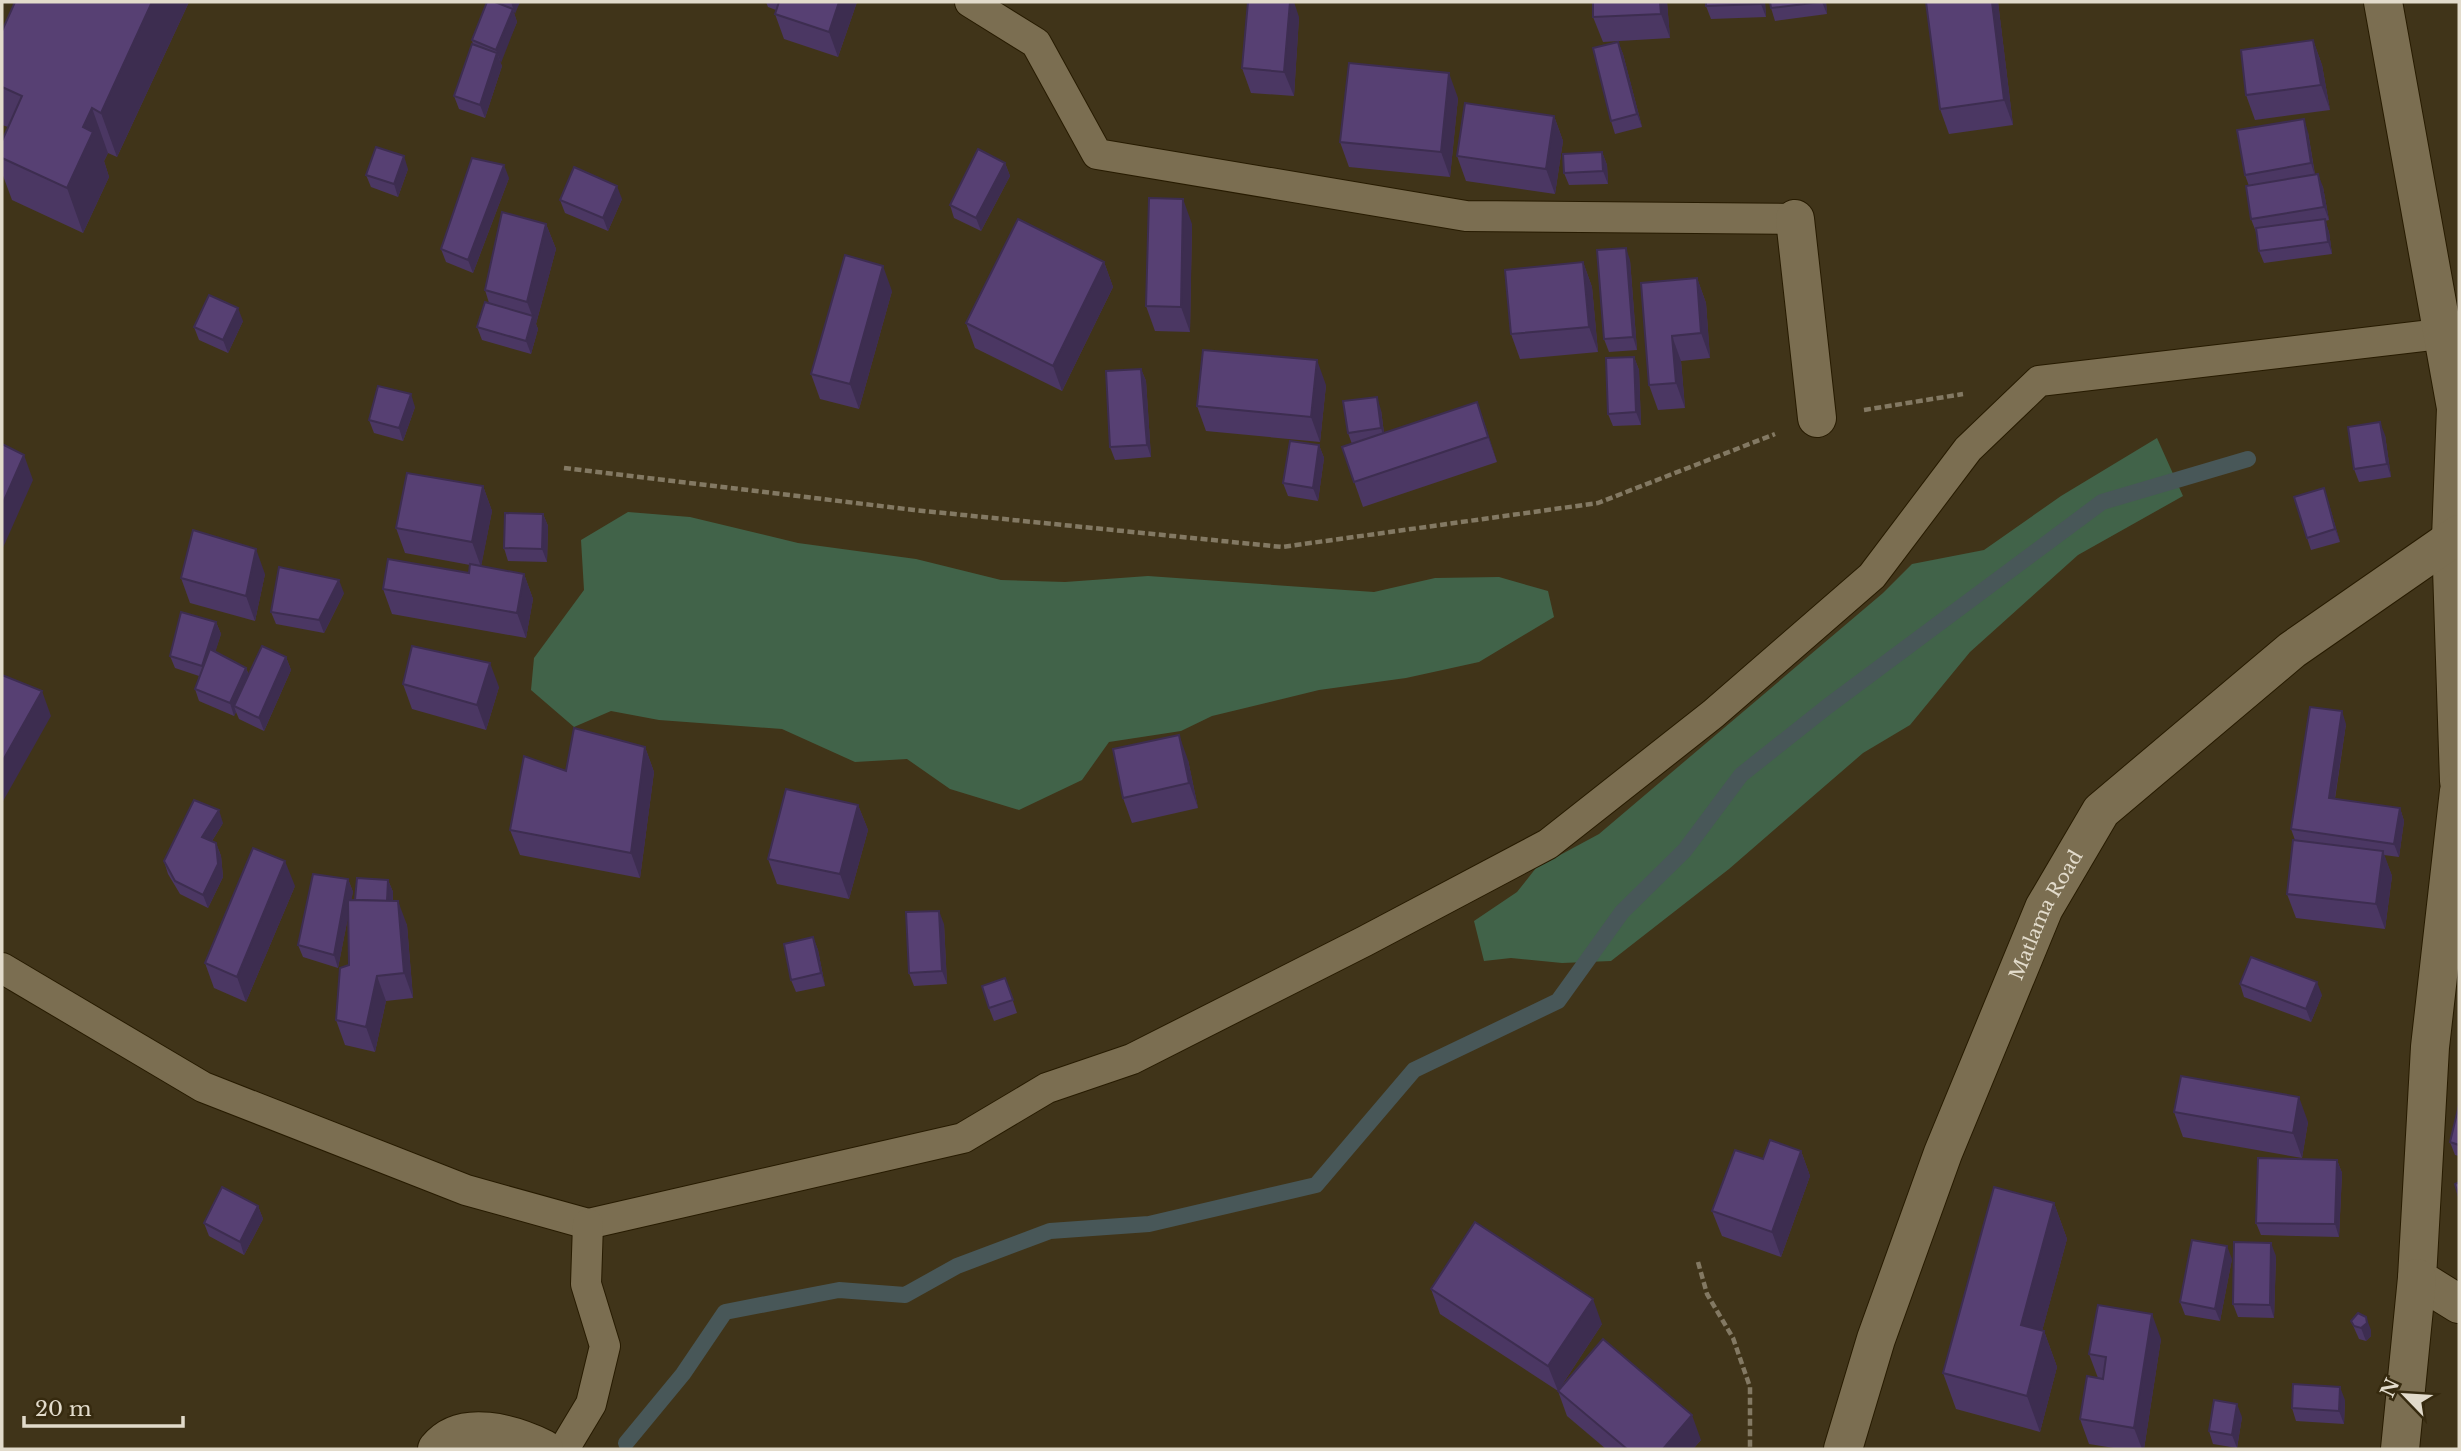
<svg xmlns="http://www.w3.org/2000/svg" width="2461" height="1451" viewBox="0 0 2461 1451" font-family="'Libre Baskerville',serif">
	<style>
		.green { fill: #416349 }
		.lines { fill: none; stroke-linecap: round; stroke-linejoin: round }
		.stream { stroke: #485758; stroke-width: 16 }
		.lane-casing { stroke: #271b01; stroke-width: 32 }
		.street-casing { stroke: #271b01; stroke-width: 40 }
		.path { stroke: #837963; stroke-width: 4.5; stroke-dasharray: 7 3.5; stroke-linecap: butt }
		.lane { stroke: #7b6e51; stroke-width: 30 }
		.street { stroke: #7b6e51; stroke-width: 38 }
		.wall { fill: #4b3763 }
		.shaded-wall { fill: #3d2d50 }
		.building { fill: #574073; stroke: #3d2d50; stroke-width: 2 }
		.labels { text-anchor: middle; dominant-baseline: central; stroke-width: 5; stroke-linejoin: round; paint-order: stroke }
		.street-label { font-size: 19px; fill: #e2dbcb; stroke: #362a0f }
	</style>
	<rect width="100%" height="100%" fill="#403419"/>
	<!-- green -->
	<g class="green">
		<polygon points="2157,438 2183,496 2078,555 1970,652 1910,725 1863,753 1729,869 1611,961 1562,963 1511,958 1484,961 1474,921 1517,892 1536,868 1599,834 1883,593 1912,564 1984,550 2061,496"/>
		<polygon points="628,512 690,517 798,543 916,559 1001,580 1065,582 1148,576 1374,592 1435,578 1499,577 1548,591 1554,617 1479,662 1406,678 1319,690 1212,716 1181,731 1109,742 1082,780 1019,810 950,789 907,759 855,762 782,729 659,720 611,711 574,727 531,690 534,658 584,590 581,540"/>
	</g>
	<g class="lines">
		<!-- stream -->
		<polyline class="stream" points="626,1443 683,1374 725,1312 839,1290 905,1295 957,1266 1050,1231 1149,1224 1316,1185 1414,1070 1558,1001 1622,912 1685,850 1741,775 1828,706 2102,502 2248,459"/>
		<!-- lane casing -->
		<g class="lane-casing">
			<g id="lane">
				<polyline points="970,2 1036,43 1097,154 1466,216 1795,219"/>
				<polyline points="2,968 203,1087 466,1190 588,1224 963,1138 1047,1088 1132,1059 1365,941 1548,844 1713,714 1872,576 1968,449 2039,381 2440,334"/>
				<polyline points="564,1449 591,1404 605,1346 586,1284 588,1224"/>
			</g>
		</g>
		<!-- street casing -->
		<g class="street-casing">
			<g id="street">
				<polyline points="2383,2 2456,408 2451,538 2459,781"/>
				<polyline points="1795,219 1817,418"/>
				<polyline points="2459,791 2430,1047 2417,1278 2459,1304"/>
				<path d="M437,1449C462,1418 513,1434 544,1449"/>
				<path id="s1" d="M1843,1449L1876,1339L1943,1153L2044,908L2101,811L2292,650L2459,534"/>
				<polyline points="2400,1449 2417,1278"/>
			</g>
		</g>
		<!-- path -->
		<g class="path">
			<polyline points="1864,410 1963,394"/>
			<polyline points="564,468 914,510 1282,547 1598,503 1775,434"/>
			<polyline points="1698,1262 1707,1294 1733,1338 1750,1387 1750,1449"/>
		</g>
		<!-- lane -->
		<use href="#lane" class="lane"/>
		<!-- street -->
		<use href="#street" class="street"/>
	</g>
	<!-- wall -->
	<g class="wall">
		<polygon points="189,2 117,157 108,153 104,161 109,177 83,233 12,200 2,173 2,141 8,127 2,125 2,31"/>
		<polygon points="487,2 520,2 514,13 517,22 500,62 502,66 485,118 459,109 454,96 473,45 472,40"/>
		<polygon points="766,2 857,2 838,57 784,39 775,14 776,10 768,7"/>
		<polygon points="1667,2 1670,38 1603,42 1593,17"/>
		<polygon points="1765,2 1766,17 1711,19 1706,6"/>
		<polygon points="1770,2 1826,2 1827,14 1775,21 1771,8"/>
		<polygon points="1998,2 2013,125 1949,134 1940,109"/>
		<polygon points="1299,17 1294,96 1251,93 1242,68"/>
		<polygon points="2313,40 2322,65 2330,110 2255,120 2246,95"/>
		<polygon points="1618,42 1623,54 1642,127 1615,134 1611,121"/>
		<polygon points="1458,98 1450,177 1349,167 1340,142"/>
		<polygon points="1554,116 1563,141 1555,194 1466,181 1457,156"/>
		<polygon points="2308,132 2315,174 2323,187 2329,220 2325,221 2329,232 2332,254 2264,263 2259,251 2256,232 2251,219 2249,186 2245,175"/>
		<polygon points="1602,152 1607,165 1608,184 1569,185 1564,173"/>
		<polygon points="1005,163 1010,176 981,231 954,218 950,205"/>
		<polygon points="408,169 398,197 371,187 366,175"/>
		<polygon points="509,178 473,273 446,262 441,249"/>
		<polygon points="622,199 608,231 565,213 560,200"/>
		<polygon points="546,224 556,249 536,324 538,329 531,354 482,340 477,327 489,303 485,290"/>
		<polygon points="1192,224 1190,332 1155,331 1146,306"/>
		<polygon points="1630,260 1637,350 1609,352 1604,339"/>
		<polygon points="1104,262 1113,287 1062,391 975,348 966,323"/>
		<polygon points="1583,262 1592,287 1598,352 1520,359 1511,334"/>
		<polygon points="1697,278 1706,303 1710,358 1681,361 1685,408 1658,410 1649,385"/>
		<polygon points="892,291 859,409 820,399 811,374"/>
		<polygon points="243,321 228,353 199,340 194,327"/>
		<polygon points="1634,357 1639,370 1641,425 1613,426 1608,414"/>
		<polygon points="1141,369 1146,381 1151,457 1115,460 1110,447"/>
		<polygon points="1326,385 1320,442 1206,431 1197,406"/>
		<polygon points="1477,402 1497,462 1363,507 1342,447 1352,444 1348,433 1381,410 1384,433"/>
		<polygon points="415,407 403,441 374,433 369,420"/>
		<polygon points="2385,435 2391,477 2359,482 2354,469"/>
		<polygon points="1319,445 1324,458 1318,501 1288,496 1283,483"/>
		<polygon points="483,486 492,511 481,566 524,574 533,599 526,638 392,614 383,589 469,573 470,565 405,553 396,528"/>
		<polygon points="2328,501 2340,542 2311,550 2307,538"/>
		<polygon points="543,514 548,526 547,562 508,561 504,548"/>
		<polygon points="265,574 255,621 190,603 181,578"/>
		<polygon points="344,593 324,633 276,624 271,612"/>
		<polygon points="216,622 221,634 215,652 246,668 249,675 286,657 291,670 264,731 239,719 236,712 234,716 199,701 195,689 199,676 175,668 170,656"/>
		<polygon points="403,684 499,687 486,730 412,709"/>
		<polygon points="2346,724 2335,799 2400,808 2404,821 2399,857 2384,855 2392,876 2385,929 2296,918 2287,894 2295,840 2291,829"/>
		<polygon points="645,747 654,772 640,878 520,855 510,830"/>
		<polygon points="1188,760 1198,808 1132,823 1123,798"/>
		<polygon points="858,805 868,830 849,899 777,884 768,859"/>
		<polygon points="223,823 212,841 216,843 221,856 223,877 208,908 180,894 168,874 164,861"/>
		<polygon points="348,879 353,892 351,900 355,900 388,880 393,892 393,901 407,925 413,998 386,1001 375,1052 345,1045 336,1020 349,965 348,917 338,968 303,957 298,945"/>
		<polygon points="295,886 246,1002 214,988 205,963"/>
		<polygon points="944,924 947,984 914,986 909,973"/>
		<polygon points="813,937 818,950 825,986 796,992 791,980"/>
		<polygon points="1005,978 1017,1013 994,1021 989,1008"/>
		<polygon points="2240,984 2322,995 2311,1022 2244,997"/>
		<polygon points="2459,1105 2459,1156 2455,1155 2450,1142"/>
		<polygon points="2174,1112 2308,1122 2302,1158 2183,1137"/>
		<polygon points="1801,1151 1810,1176 1781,1257 1722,1236 1712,1211 1763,1159"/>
		<polygon points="2337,1160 2342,1173 2339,1237 2261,1235 2256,1223"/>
		<polygon points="2054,1203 2067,1239 2042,1331 2044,1331 2057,1367 2040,1432 1956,1409 1943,1373"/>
		<polygon points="258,1206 263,1219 244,1255 209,1236 204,1223"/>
		<polygon points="2276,1256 2274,1318 2238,1317 2233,1304"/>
		<polygon points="2232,1259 2220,1321 2185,1315 2180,1302"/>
		<polygon points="1431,1289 1602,1324 1558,1391 1440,1314"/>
		<polygon points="2351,1321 2371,1330 2371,1336 2366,1341 2359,1339"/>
		<polygon points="2161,1339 2144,1449 2120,1449 2089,1444 2080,1419 2098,1378 2089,1354"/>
		<polygon points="1558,1391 1701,1440 1693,1449 1606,1449 1567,1416"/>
		<polygon points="2345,1400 2344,1424 2296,1421 2292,1408"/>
		<polygon points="2242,1417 2237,1448 2213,1444 2209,1431"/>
	</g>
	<!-- shaded-wall -->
	<g class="shaded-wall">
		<polygon points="152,2 189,2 117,157 101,113"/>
		<polygon points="511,2 520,2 515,14"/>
		<polygon points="839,2 857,2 838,57 829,32"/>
		<polygon points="1290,2 1294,2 1299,17 1294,96 1284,72"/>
		<polygon points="1660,2 1667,2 1670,38 1661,14"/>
		<polygon points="1761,2 1765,2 1766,17 1761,4"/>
		<polygon points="1822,2 1826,2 1827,14"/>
		<polygon points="1992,2 1998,2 2013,125 2004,100"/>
		<polygon points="513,9 517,22 501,63 496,50"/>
		<polygon points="2313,40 2322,65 2330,110 2321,85"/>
		<polygon points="1618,42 1623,54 1642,127 1637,114"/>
		<polygon points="497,53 502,66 485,118 480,105"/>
		<polygon points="1449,73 1458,98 1450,177 1441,152"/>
		<polygon points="92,108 108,153 104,161 109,177 83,233 67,188 83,127"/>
		<polygon points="1554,116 1563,141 1555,194 1546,169"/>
		<polygon points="2304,119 2308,132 2315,176 2311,163"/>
		<polygon points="1602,152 1607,165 1608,184 1603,171"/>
		<polygon points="404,156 408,169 398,197 394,184"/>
		<polygon points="1005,163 1010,176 981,231 976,218"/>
		<polygon points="504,165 509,178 473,273 468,260"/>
		<polygon points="2318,174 2323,187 2329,220 2324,207"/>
		<polygon points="617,186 622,199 608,231 603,218"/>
		<polygon points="1183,199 1192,224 1190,332 1181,307"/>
		<polygon points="2325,219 2329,232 2332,254 2328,242"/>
		<polygon points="546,224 556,249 536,324 538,329 531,354 526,341 533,318 527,302"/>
		<polygon points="1626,248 1630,260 1637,350 1633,337"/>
		<polygon points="1104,262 1113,287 1062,391 1053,366"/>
		<polygon points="1583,262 1592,287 1598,352 1589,327"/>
		<polygon points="883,266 892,291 859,409 850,384"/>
		<polygon points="1697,278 1706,303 1710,358 1701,333"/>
		<polygon points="238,308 243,321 228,353 223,340"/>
		<polygon points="1672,336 1681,361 1685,408 1676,383"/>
		<polygon points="1634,357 1639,370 1641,425 1636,412"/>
		<polygon points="1317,360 1326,385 1320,442 1311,417"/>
		<polygon points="1141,369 1146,381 1151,457 1147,445"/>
		<polygon points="411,394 415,407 403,441 399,428"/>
		<polygon points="1377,397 1381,410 1385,441 1381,428"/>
		<polygon points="1477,402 1486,427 1497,462 1488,437"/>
		<polygon points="2380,422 2385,435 2391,477 2387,464"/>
		<polygon points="1319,445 1324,458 1318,501 1313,488"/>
		<polygon points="24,455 33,480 2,550 2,505"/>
		<polygon points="483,486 492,511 481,567 472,542"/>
		<polygon points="2324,488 2328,501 2340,542 2335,529"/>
		<polygon points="543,514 548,526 547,562 542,549"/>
		<polygon points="256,549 265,574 255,621 246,596"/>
		<polygon points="524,574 533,599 526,638 517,613"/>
		<polygon points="339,580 344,593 324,633 319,620"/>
		<polygon points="216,622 221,634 207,678 202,666"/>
		<polygon points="286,657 291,670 264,731 259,718"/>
		<polygon points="490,663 499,687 486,730 477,705"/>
		<polygon points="246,668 251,681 234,706 236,712 234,716 230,703"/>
		<polygon points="42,691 51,716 2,803 2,762"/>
		<polygon points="2342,711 2346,724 2333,810 2329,798"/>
		<polygon points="1179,735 1188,760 1198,808 1189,783"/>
		<polygon points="645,747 654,772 640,878 631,853"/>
		<polygon points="858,805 868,830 849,899 840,874"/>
		<polygon points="2400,808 2404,821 2399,857 2394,844"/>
		<polygon points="219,810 223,823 207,849 202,837"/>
		<polygon points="216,843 221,856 223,877 208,908 203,895"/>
		<polygon points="2383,851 2392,876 2385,929 2376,904"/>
		<polygon points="285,861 295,886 246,1002 237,977"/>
		<polygon points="348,879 353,892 338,968 334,955"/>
		<polygon points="388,880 393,892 392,924 387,912"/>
		<polygon points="398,901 407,925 413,998 404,973"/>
		<polygon points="939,911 944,924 947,984 942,971"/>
		<polygon points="813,937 818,950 825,986 821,973"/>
		<polygon points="377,976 386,1001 375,1052 366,1027"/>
		<polygon points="2317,982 2322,995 2311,1022 2306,1009"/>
		<polygon points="2299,1097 2308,1122 2302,1158 2293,1133"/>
		<polygon points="1801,1151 1810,1176 1781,1257 1772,1232"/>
		<polygon points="2337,1160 2342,1173 2339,1237 2335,1224"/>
		<polygon points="2054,1203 2067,1239 2034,1361 2021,1325"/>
		<polygon points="258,1206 263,1219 244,1255 240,1242"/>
		<polygon points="2271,1243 2276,1256 2274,1318 2270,1305"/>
		<polygon points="2227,1246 2232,1259 2220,1321 2215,1309"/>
		<polygon points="1593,1299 1602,1324 1558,1391 1548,1366"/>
		<polygon points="2152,1314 2161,1339 2144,1449 2142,1449 2134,1428"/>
		<polygon points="2366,1317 2371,1330 2371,1336 2366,1341 2361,1328"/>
		<polygon points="2044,1331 2057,1367 2040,1432 2027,1396"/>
		<polygon points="2340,1387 2345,1400 2344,1424 2339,1411"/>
		<polygon points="2237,1404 2242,1417 2237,1448 2232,1435"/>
		<polygon points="1692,1415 1701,1440 1693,1449 1663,1449"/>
	</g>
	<!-- building -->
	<g class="building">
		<polygon points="15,2 152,2 101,113 92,108 83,127 93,132 67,188 2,158 2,141 22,96 2,87 2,31"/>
		<polygon points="487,2 495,2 513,9 496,50 472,40"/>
		<polygon points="779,2 839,2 829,32 775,14"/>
		<polygon points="1248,2 1290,2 1284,72 1242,68"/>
		<polygon points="1593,2 1660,2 1661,14 1593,17"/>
		<polygon points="1706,2 1761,2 1761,4 1706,6"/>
		<polygon points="1770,2 1821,2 1771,8"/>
		<polygon points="1926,2 1992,2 2004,100 1940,109"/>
		<polygon points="2313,40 2321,85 2246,95 2241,50"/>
		<polygon points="1618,42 1637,114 1611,121 1593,48"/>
		<polygon points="472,44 497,53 480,105 454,96"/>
		<polygon points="1349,63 1449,73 1441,152 1340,142"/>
		<polygon points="1465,103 1554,116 1546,169 1457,156"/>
		<polygon points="2304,119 2311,163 2245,175 2237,130"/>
		<polygon points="376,147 404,156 394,184 366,175"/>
		<polygon points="978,149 1005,163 976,218 950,205"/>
		<polygon points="1602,152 1603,171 1564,173 1563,154"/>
		<polygon points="472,158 504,165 468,260 441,249"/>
		<polygon points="574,167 617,186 603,218 560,200"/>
		<polygon points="2318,174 2324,207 2251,219 2246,186"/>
		<polygon points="1149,198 1183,199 1181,307 1146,306"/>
		<polygon points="502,212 546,224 527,302 485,290"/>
		<polygon points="1018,219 1104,262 1053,366 966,323"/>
		<polygon points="2325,219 2328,242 2259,251 2256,228"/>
		<polygon points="1626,248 1633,337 1604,339 1597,250"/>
		<polygon points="845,255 883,266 850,384 811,374"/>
		<polygon points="1583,262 1589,327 1511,334 1505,270"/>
		<polygon points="1697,278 1701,333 1672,336 1676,383 1649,385 1641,283"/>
		<polygon points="209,295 238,308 223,340 194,327"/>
		<polygon points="485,302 533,316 526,341 477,327"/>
		<polygon points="1203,350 1317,360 1311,417 1197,406"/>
		<polygon points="1634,357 1636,412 1608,414 1606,358"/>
		<polygon points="1141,369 1147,445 1110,447 1106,371"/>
		<polygon points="378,386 411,394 399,428 369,420"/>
		<polygon points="1377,397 1381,428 1348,433 1343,401"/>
		<polygon points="1477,402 1488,437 1354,482 1342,447"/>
		<polygon points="2380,422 2387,464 2354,469 2348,427"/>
		<polygon points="1290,441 1319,445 1313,488 1283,483"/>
		<polygon points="2,444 24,455 2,505"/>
		<polygon points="407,473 483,486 472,542 396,528"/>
		<polygon points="2324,488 2335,529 2307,538 2294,497"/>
		<polygon points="505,513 543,514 542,549 504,548"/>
		<polygon points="193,530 256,549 246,596 181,578"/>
		<polygon points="388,559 469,573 470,564 524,574 517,613 383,589"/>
		<polygon points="279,567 339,580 319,620 271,612"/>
		<polygon points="181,612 216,622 202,666 170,656"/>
		<polygon points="262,646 286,657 259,718 234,706"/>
		<polygon points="412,646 490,663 477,705 403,684"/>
		<polygon points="210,649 246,668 230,703 195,689"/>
		<polygon points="2,675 42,691 2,762"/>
		<polygon points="2310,707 2342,711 2329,798 2400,808 2394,844 2291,829"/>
		<polygon points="574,728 645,747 631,853 510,830 524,756 566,771"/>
		<polygon points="1179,735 1189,783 1123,798 1113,749"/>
		<polygon points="786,789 858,805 840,874 768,859"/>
		<polygon points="194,800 219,810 202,837 216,843 218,864 203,895 175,881 164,861"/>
		<polygon points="2293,840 2383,851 2376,904 2287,894"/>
		<polygon points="253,848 285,861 237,977 205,963"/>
		<polygon points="313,874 348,879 334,955 298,945"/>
		<polygon points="357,878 388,880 387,901 355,900"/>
		<polygon points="348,900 398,901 404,973 377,976 366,1027 336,1020 340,968 349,965"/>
		<polygon points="939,911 942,971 909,973 906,912"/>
		<polygon points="813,937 821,973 791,980 784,944"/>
		<polygon points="2251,957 2317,982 2306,1009 2240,984"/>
		<polygon points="1005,978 1013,1000 989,1008 982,986"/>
		<polygon points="2181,1076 2299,1097 2293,1133 2174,1112"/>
		<polygon points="2459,1105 2459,1145 2450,1142"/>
		<polygon points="1770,1140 1801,1151 1772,1232 1712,1211 1735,1150 1763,1159"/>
		<polygon points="2258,1158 2337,1160 2335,1224 2256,1223"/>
		<polygon points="2459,1182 2459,1197 2455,1184"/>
		<polygon points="222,1187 258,1206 240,1242 204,1223"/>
		<polygon points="1994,1187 2054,1203 2021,1325 2044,1331 2027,1396 1943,1373"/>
		<polygon points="1475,1222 1593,1299 1548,1366 1431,1289"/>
		<polygon points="2192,1240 2227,1246 2215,1309 2180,1302"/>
		<polygon points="2234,1242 2271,1243 2270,1305 2233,1304"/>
		<polygon points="2098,1305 2152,1314 2134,1428 2080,1419 2087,1376 2103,1379 2106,1357 2089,1354"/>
		<polygon points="2358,1313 2366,1317 2367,1323 2361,1328 2354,1326 2351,1321"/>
		<polygon points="1603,1339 1692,1415 1663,1449 1627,1449 1558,1391"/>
		<polygon points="2293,1384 2340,1387 2339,1411 2292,1408"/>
		<polygon points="2214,1400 2237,1404 2232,1435 2209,1431"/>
	</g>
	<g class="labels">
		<!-- street labels -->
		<g class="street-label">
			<text stroke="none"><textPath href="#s1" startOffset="572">Matlama Road</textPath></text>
		</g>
	</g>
	<!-- border -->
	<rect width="2461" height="1451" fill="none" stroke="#e2dbcb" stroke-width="7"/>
	<!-- north arrow -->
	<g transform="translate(2405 1395) rotate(295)" stroke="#362a0f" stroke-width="5" paint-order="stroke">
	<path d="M0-5L12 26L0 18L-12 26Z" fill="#e2dbcb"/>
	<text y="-10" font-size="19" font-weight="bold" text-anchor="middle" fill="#e2dbcb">N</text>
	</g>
	<!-- scale -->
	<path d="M24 1416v10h159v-10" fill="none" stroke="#e2dbcb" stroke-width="3.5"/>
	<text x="35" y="1416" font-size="21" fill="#e2dbcb" stroke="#362a0f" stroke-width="5" paint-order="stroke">20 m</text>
</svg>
